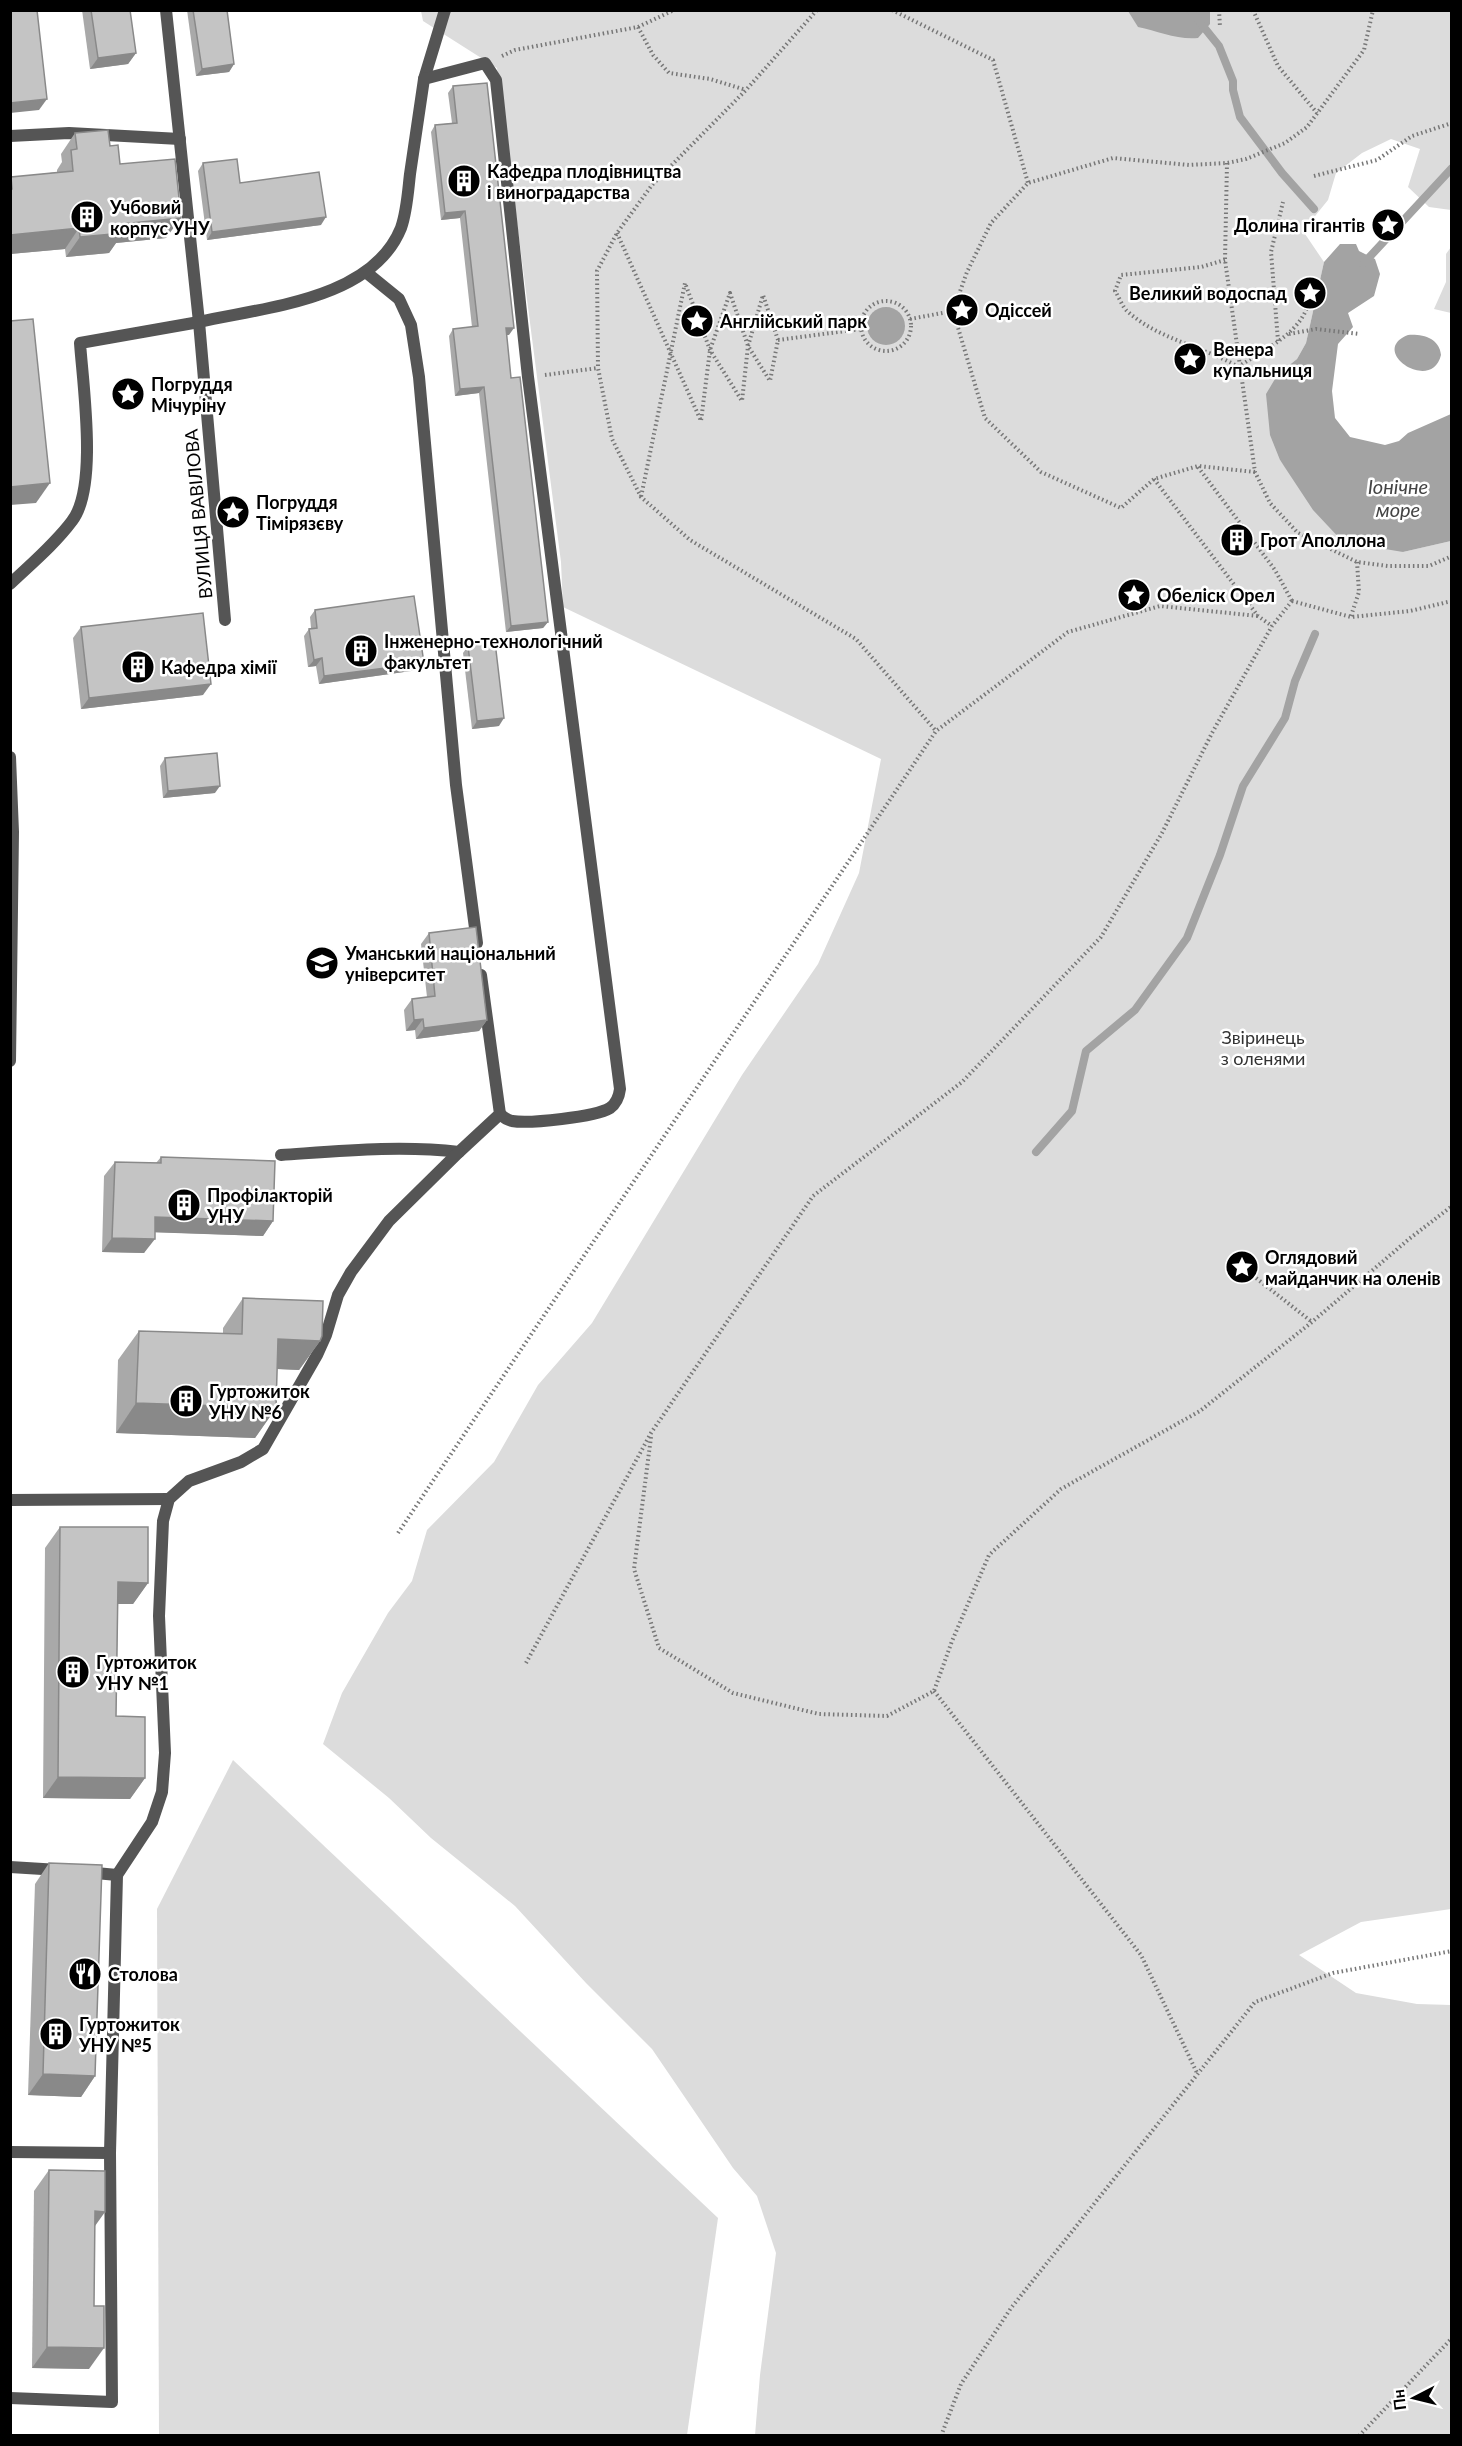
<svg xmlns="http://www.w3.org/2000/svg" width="1462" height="2446" viewBox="0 0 1462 2446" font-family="Lato,sans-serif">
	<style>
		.green { fill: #dcdcdc }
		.water { fill: #a3a3a3 }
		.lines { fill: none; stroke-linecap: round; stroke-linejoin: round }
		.stream { stroke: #a3a3a3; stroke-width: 8 }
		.path { stroke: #777; stroke-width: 4; stroke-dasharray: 1.5 3; stroke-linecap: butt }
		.lane { stroke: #555; stroke-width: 12 }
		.street { stroke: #555; stroke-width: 12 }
		.wall { fill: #a9a9a9 }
		.shaded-wall { fill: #898989 }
		.building { fill: #c4c4c4; stroke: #898989; stroke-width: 1.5 }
		.labels { text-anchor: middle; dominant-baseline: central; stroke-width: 5; stroke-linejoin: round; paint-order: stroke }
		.poi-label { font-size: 18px; font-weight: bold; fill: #000; stroke: #fff; text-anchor: start }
		.street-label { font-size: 18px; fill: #000; stroke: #fff }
		.park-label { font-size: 18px; fill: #333; stroke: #fff }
		.water-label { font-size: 20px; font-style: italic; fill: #444; stroke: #fff }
	</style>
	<rect width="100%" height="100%" fill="#fff"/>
	<!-- green -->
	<g class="green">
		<polygon points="421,11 1451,11 1451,210 1429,207 1408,187 1420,149 1391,139 1362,153 1336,173 1328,200 1303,231 1324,262 1306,343 1297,359 1278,374 1280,460 1298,484 1403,552 1451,541 1451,1909 1361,1922 1299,1955 1356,1993 1417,2004 1451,2005 1451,2435 755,2435 760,2375 776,2253 757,2196 733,2168 652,2049 586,1983 515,1906 431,1838 389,1798 323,1744 342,1693 388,1613 412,1581 427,1530 494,1462 538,1385 592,1323 742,1075 818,964 859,873 881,759 563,607 561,562 497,68 423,21"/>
		<polygon points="1451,247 1451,313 1434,309 1446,282 1446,254"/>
		<polygon points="233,1760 718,2218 687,2435 159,2435 157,1909"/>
	</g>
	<!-- water -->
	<g class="water">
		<path d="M1128,11H1210V24L1198,38C1177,40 1158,31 1138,27Z"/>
		<polygon points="1340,244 1356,244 1359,251 1375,259 1380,274 1374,296 1348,313 1353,327 1338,344 1332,391 1335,418 1350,437 1385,445 1399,441 1408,433 1451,414 1451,541 1403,552 1343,542 1313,510 1280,460 1270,435 1266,394 1278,374 1297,359 1306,343 1324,262"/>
		<circle cx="886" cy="326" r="19"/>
		<path d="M1408,335C1423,334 1439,338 1441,355C1432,394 1367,351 1408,335Z"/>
	</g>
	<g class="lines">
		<!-- stream -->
		<g class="stream">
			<polyline points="1190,10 1219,46 1233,81 1233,90 1240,117 1282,173 1314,209"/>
			<polyline points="1363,264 1452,168"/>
			<polyline points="1036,1152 1072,1111 1086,1051 1135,1010 1187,938 1220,855 1243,786 1285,718 1295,681 1315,634"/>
		</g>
		<!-- path -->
		<g class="path">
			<polyline points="817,10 746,90 652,185 617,233 597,271 598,368 612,439 641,497 690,540 856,639 936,731"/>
			<polyline points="892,10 993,60 1028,183"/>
			<polyline points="1219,10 1220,27"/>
			<polyline points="1253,10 1278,66 1317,113"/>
			<polyline points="638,27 653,55 669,73 710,79 746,90"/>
			<polyline points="502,56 515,50 638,27 674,10"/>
			<polyline points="1227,163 1225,260 1255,472 1270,503 1298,533 1357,562 1388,566 1429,566 1452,556"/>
			<polyline points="1314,176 1377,160 1412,136 1452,123"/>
			<polyline points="617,233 701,421 710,350 730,293 748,346 770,381 778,340 763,295 748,346 742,401 710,350 685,283 641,497"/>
			<path d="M1225,260L1201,267L1121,275L1115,291C1119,297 1122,306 1127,311C1158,339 1201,346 1237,366"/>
			<circle cx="886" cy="326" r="25"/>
			<polyline points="910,319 953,311"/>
			<polyline points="1289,334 1316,329 1360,334"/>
			<polyline points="778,340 861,329"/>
			<polyline points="1278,341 1271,252 1283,202"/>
			<path d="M1238,367C1266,348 1308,331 1310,293"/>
			<polyline points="545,375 598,368"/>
			<polyline points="1198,467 1275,570 1292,601"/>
			<polyline points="1255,472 1198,466 1154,479 1121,508 1041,472 985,418 953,311 967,272 991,223 1028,183 1113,158 1189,165 1227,163 1246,159 1285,143 1307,127 1364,50 1373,10"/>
			<polyline points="1154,479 1258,616 1272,626"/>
			<polyline points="1241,539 1249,535"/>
			<polyline points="1292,601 1351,617 1410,611 1452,601"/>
			<polyline points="1351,616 1359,592 1357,562"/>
			<polyline points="1242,1267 1312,1322"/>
			<polyline points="651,1437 634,1569 659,1648 733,1693 819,1714 887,1716 934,1691 952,1641 989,1555 1061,1489 1200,1411 1312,1322 1409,1239 1452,1206"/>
			<polyline points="398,1533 936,731 1068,632 1160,606 1258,616"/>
			<polyline points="526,1663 651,1433 813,1196 962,1082 1101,937 1162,833 1212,733 1272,626 1292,601"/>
			<polyline points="934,1691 1141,1955 1197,2073"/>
			<polyline points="941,2436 961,2384 1011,2308 1255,2002 1333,1973 1452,1951"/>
			<polyline points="1359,2436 1452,2338"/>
		</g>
		<!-- lane -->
		<g class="lane">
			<polyline points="166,10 199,322 225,620"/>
			<polyline points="424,79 445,10"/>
			<polyline points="10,136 69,133 180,139"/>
			<polyline points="367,273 399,299 411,325 419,377 456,785 477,943"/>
			<path d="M199,322C265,307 372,300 401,228C407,211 408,191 410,174C415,142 419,111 424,79L485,63L496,80L528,377L620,1089C619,1097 617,1103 610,1108C595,1117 529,1124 512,1121C508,1120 503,1117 500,1114"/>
			<path d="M281,1155C340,1151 400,1145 459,1152L500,1114L481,975"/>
			<polyline points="10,1500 169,1499"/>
			<polyline points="10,1867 59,1870"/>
			<polyline points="117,1875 152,1822 162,1792 165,1753 159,1616 163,1521 169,1499 189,1481 241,1462 263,1449 317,1355 326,1335 338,1295 351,1272 389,1221 459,1152"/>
			<polyline points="10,2152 110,2153 117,1875 85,1872"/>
			<polyline points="10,2398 112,2402 110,2153"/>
		</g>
		<!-- street -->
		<g class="street">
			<path d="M10,584C31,564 55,544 72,521C98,488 83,386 80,343L199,322"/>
			<polyline points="10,757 13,832 10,1061"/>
		</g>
	</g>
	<!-- wall -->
	<g class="wall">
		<polygon points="82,10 130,10 136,53 128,64 90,69"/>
		<polygon points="187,10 227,10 234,64 229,72 196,76"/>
		<polygon points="453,86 509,335 506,335 511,378 548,622 543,628 506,632 479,393 455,396 449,336 453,329 472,327 460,218 441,220 431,132 435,125 452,123 448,93"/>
		<polygon points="75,133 110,146 120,164 166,238 116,243 109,253 66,257 65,249 10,254 10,178 57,172 57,170 62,162 61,154"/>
		<polygon points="203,163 240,183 321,225 207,240 198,171"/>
		<polygon points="315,610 418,670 319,684 316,666 308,667 304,636 309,629 311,628 310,617"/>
		<polygon points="81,627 203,695 81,709 73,638"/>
		<polygon points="468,646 499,726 472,729 463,653"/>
		<polygon points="165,758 215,793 163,798 160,766"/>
		<polygon points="429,933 487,1020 479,1031 416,1039 415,1030 406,1031 404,1010 412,999 427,997 421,944"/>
		<polygon points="161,1157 273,1221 263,1236 155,1232 144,1253 102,1252 104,1176 115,1162 156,1163"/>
		<polygon points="243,1298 320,1341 299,1370 277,1369 276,1408 255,1438 116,1433 118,1360 139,1331 223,1334 223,1328"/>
		<polygon points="60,1527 148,1583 133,1604 118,1604 116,1716 145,1778 130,1799 43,1798 45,1548"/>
		<polygon points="49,1863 95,2076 81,2097 28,2095 35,1884"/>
		<polygon points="49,2170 95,2226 89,2369 32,2368 34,2191"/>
	</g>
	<!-- shaded-wall -->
	<g class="shaded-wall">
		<polygon points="136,53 128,64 90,69 98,58"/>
		<polygon points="234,64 229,72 196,76 202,69"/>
		<polygon points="47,99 39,110 10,113 10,103"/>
		<polygon points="465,211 460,218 441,220 445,213"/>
		<polygon points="326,217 321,225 207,240 212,232"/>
		<polygon points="181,218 166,238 116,243 109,253 66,257 80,237 122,224"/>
		<polygon points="79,228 65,249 10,254 10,235"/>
		<polygon points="506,328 514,328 509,335 501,335"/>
		<polygon points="484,387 479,393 455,396 460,389"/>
		<polygon points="50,483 36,503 10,505 10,487"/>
		<polygon points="548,622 543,628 506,632 511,626"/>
		<polygon points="322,658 316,666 308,667 314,660"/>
		<polygon points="424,663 418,670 319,684 324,676"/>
		<polygon points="211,684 203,695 81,709 89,698"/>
		<polygon points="504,718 499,726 472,729 477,721"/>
		<polygon points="220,786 215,793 163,798 168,791"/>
		<polygon points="423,1019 415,1030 406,1031 414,1020"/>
		<polygon points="487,1020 479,1031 416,1039 424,1028"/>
		<polygon points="155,1217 273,1221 263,1236 145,1232"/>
		<polygon points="112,1238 155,1239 144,1253 102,1252"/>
		<polygon points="278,1339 320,1341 299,1370 257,1368"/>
		<polygon points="136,1403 276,1408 255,1438 116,1433"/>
		<polygon points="118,1582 148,1583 133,1604 103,1604"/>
		<polygon points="58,1777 145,1778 130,1799 43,1798"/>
		<polygon points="43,2074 95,2076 81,2097 28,2095"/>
		<polygon points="95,2211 105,2212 90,2233"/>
		<polygon points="47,2347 104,2348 89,2369 32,2368"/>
	</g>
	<!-- building -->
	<g class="building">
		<polygon points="10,10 37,10 47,99 10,103"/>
		<polygon points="91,10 130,10 136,53 98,58"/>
		<polygon points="193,10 227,10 234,64 202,69"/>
		<polygon points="487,83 514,328 506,328 511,378 520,377 548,622 511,626 484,387 460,389 453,329 478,326 465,211 445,213 435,125 457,123 453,86"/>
		<polygon points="108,130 110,146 118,145 120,164 175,159 181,218 122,224 123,233 80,237 79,228 10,235 10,190 12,189 11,177 73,171 71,150 77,149 75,133"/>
		<polygon points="237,159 240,183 319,172 326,217 212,232 203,163"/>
		<polygon points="33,319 50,483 10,487 10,321"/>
		<polygon points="414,596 424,663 324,676 322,658 314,660 309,629 317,628 315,610"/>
		<polygon points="203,613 211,684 89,698 81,627"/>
		<polygon points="495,642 504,718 477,721 468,646"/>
		<polygon points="217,753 220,786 168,791 165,758"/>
		<polygon points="476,927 487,1020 424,1028 423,1019 414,1020 412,999 435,996 429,933"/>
		<polygon points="161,1157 275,1161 273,1221 155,1217 155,1239 112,1238 115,1162 161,1163"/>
		<polygon points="243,1298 323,1301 322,1336 320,1341 278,1339 276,1408 136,1403 139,1331 242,1334"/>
		<polygon points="60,1527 148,1527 148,1583 118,1582 116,1716 145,1717 145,1778 58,1777"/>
		<polygon points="49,1863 102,1865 95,2076 43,2074"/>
		<polygon points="49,2170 105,2171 105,2212 95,2211 94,2306 104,2306 104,2348 47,2347"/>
	</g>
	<!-- icons -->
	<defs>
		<g id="building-disc" transform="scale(1.725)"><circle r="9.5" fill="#000" stroke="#fff"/><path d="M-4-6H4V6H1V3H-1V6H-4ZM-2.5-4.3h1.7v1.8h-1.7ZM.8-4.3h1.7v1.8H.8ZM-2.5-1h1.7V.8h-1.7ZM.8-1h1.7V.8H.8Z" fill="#fff"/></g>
		<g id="sight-disc" transform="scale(1.725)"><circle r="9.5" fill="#000" stroke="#fff"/><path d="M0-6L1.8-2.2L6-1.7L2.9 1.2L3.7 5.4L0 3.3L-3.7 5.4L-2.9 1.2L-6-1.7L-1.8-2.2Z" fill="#fff"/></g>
		<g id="university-disc" transform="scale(1.725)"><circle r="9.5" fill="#000" stroke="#fff"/><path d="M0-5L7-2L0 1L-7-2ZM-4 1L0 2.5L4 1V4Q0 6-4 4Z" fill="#fff"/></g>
		<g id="restaurant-disc" transform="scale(1.725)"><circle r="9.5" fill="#000" stroke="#fff"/><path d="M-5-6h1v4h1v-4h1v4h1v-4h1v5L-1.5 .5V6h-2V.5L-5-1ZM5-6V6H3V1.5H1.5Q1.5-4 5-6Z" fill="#fff"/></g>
	</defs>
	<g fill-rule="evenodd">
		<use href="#building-disc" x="464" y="181"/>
		<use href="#building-disc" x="87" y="217"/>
		<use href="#sight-disc" x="1388" y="225"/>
		<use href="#sight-disc" x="1310" y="293"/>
		<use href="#sight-disc" x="962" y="310"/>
		<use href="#sight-disc" x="697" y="321"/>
		<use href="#sight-disc" x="1190" y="359"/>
		<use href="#sight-disc" x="128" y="394"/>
		<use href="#sight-disc" x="233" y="512"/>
		<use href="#building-disc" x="1237" y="540"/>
		<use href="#sight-disc" x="1134" y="595"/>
		<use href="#building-disc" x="361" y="651"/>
		<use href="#building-disc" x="138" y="667"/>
		<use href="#university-disc" x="322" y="963"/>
		<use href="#building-disc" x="184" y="1205"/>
		<use href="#sight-disc" x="1242" y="1267"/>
		<use href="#building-disc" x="186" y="1401"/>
		<use href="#building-disc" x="73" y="1672"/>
		<use href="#restaurant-disc" x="85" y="1974"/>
		<use href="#building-disc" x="56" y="2034"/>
	</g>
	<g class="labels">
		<!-- poi labels -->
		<g class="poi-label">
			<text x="487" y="171">Кафедра плодівництва<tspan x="487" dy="21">і виноградарства</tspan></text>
			<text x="110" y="207">Учбовий<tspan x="110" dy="21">корпус УНУ</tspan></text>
			<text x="1365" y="225" text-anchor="end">Долина гігантів</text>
			<text x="1287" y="293" text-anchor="end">Великий водоспад</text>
			<text x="985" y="310">Одіссей</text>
			<text x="720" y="321">Англійський парк</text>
			<text x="1213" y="349">Венера<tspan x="1213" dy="21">купальниця</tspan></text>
			<text x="151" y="384">Погруддя<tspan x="151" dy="21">Мічуріну</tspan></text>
			<text x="256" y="502">Погруддя<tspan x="256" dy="21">Тімірязєву</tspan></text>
			<text x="1260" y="540">Грот Аполлона</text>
			<text x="1157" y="595">Обеліск Орел</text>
			<text x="384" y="641">Інженерно-технологічний<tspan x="384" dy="21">факультет</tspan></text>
			<text x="161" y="667">Кафедра хімії</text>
			<text x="345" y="953">Уманський національний<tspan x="345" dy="21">університет</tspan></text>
			<text x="207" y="1195">Профілакторій<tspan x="207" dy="21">УНУ</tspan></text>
			<text x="1265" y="1257">Оглядовий<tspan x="1265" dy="21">майданчик на оленів</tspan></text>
			<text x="209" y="1391">Гуртожиток<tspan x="209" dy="21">УНУ №6</tspan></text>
			<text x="96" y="1662">Гуртожиток<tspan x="96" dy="21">УНУ №1</tspan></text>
			<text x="108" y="1974">Столова</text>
			<text x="79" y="2024">Гуртожиток<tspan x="79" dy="21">УНУ №5</tspan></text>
		</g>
		<!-- street labels -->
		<g class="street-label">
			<text transform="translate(198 514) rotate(-95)">ВУЛИЦЯ ВАВІЛОВА</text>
		</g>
		<!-- park labels -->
		<g class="park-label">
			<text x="1263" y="1037">Звіринець<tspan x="1263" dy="21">з оленями</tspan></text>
		</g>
		<!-- water labels -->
		<g class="water-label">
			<text x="1398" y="486">Іонічне<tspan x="1398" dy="23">море</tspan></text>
		</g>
	</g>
	<!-- border -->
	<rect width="1462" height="2446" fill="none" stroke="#000000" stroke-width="24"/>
	<!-- north arrow -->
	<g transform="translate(1414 2398) rotate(263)" stroke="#ffffff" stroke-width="4.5" paint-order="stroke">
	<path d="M0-4.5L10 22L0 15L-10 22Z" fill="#000000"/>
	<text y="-9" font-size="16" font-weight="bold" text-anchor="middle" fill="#000000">Пн</text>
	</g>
</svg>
